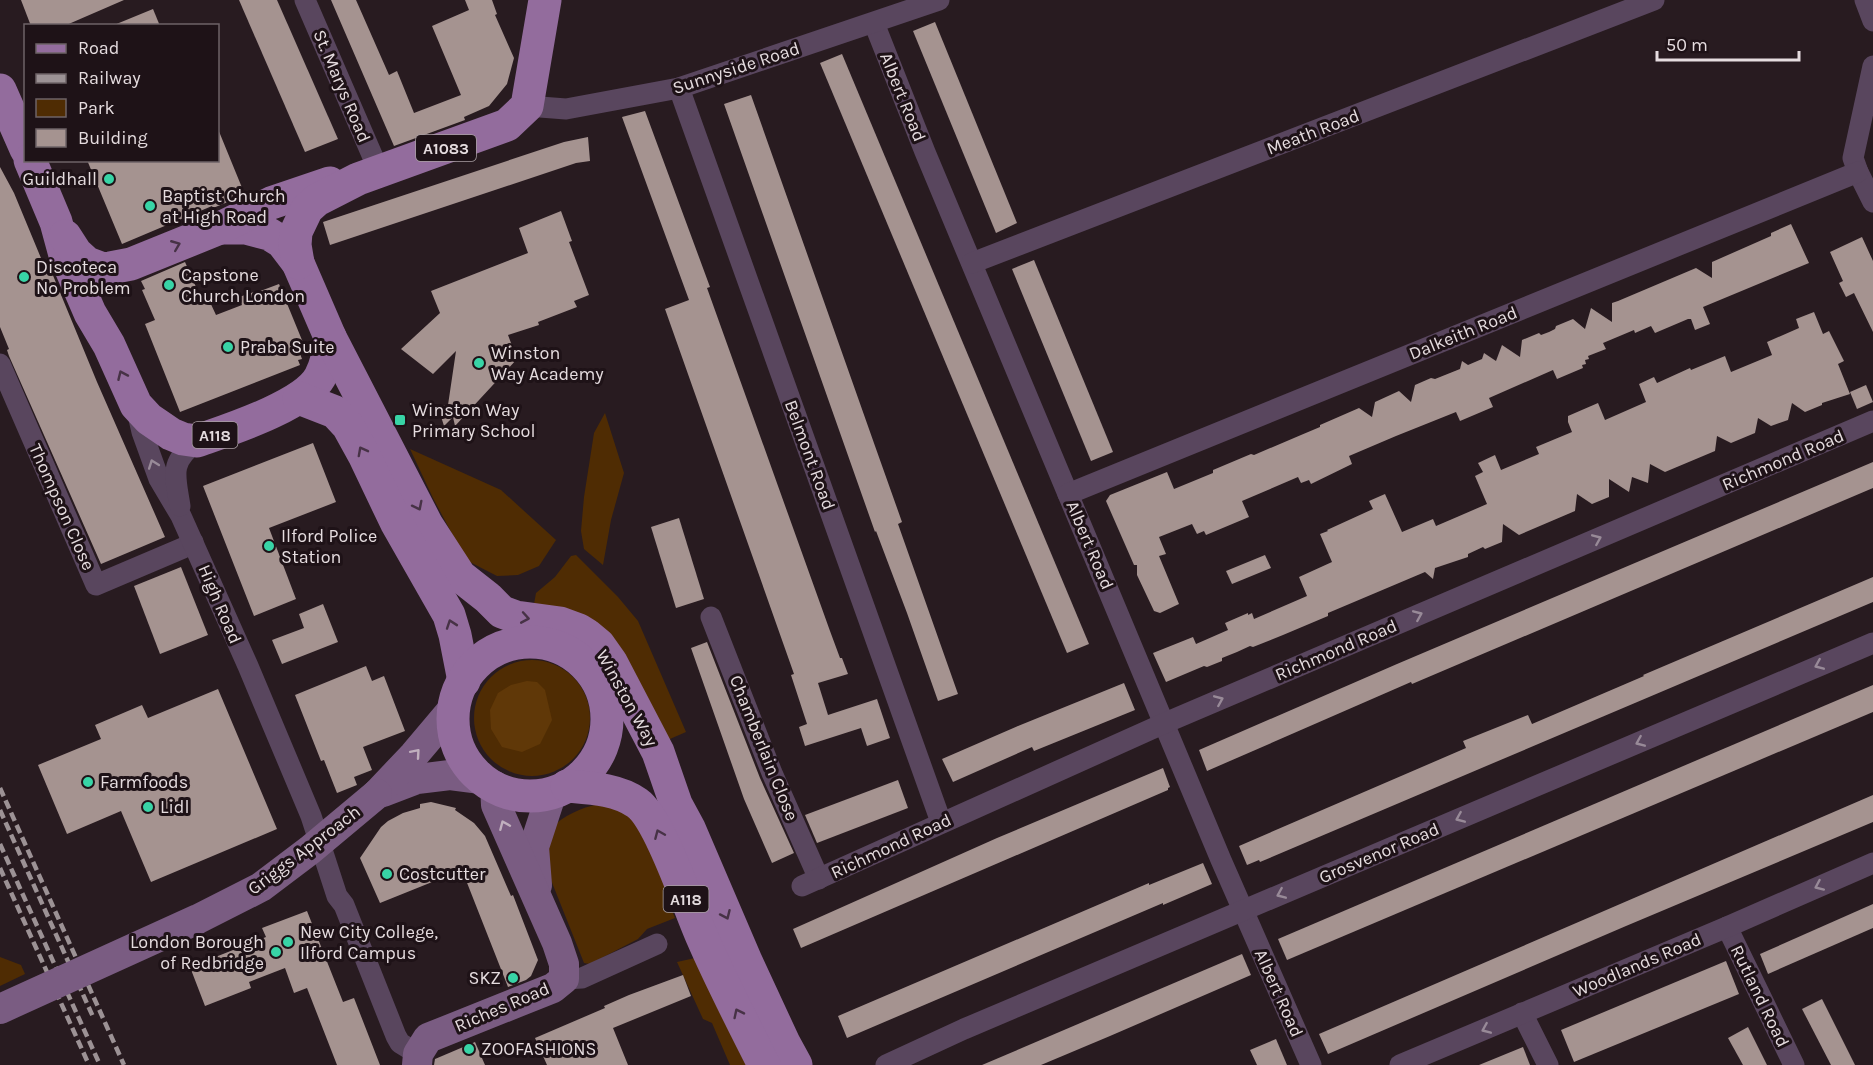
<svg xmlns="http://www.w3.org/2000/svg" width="1873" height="1065" viewBox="0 0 1873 1065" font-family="Karla,sans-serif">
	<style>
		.green { fill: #4f2c03 }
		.forest { fill: #603808 }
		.building { fill: #a59390 }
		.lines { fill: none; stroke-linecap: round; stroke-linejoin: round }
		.street { stroke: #59465e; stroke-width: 21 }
		.secondary { stroke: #7a5c82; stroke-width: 30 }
		.primary { stroke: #936c9d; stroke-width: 33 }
		.rail { stroke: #9c9295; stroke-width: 4.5; stroke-dasharray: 9 4.5; stroke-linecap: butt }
		.secondary-bridge { stroke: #7a5c82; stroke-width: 30 }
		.oneway { stroke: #473246 }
		.oneway2 { stroke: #988a98 }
		.oneway3 { stroke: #c0afbe }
		.poi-dot { fill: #38d4a6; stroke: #1e1217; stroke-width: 2 }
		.labels { text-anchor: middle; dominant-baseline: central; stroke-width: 6; stroke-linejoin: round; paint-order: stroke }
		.shield { fill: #1e1217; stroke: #a99fa3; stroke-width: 1.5 }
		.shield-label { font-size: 16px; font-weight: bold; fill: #e5dcdf }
		.street-label { font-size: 18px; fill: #e5dcdf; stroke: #1e1217 }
		.poi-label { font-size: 18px; fill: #e5dcdf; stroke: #1e1217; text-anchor: start }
	</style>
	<rect width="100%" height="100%" fill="#281b20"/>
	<!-- green -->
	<g class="green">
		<polygon points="605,413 624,473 611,520 603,565 584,549 581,531 584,497 594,433"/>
		<polygon points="410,449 501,490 556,540 539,566 518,575 497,576 466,560 433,498"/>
		<polygon points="576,555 618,597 638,621 686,732 663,742 637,694 534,604 536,593 555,577 571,556"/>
		<circle cx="532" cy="718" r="58"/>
		<path d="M599,804L608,805L637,820L670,899L669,903L675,918L647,929L638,939L590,964L584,963L547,870L551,828C565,815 580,808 599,804Z"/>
		<polygon points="0,957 21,965 25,974 0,986"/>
		<polygon points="695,958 749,1065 730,1065 712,1023 703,1019 677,962"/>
	</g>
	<!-- forest -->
	<polygon class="forest" points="527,681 537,682 545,690 552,720 540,744 522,752 502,747 491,729 490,710 498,693 511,685"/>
	<!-- building -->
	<g class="building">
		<polygon points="21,0 124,0 64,26 31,26"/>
		<polygon points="239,0 277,0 338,139 305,152"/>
		<polygon points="331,0 356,0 389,75 397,71 414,113 461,95 432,26 469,10 465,0 492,0 497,14 495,15 514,58 507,84 489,106 464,117 465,120 394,146"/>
		<polygon points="153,9 160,26 114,26 114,25"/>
		<polygon points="935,22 1017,223 996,233 913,31"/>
		<polygon points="842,54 1089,644 1067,653 820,63"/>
		<polygon points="751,95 875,446 902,522 898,524 958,694 938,701 907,613 876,531 875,532 724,104"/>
		<polygon points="645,111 710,287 707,288 830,631 840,658 842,658 848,674 818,683 828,715 877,699 890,738 867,746 861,728 805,746 799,727 807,724 791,675 794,674 665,309 689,300 622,117"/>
		<polygon points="218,129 245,195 213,208 212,206 122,244 87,160 218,160"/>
		<polygon points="588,137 590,161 576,163 330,245 323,222 564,142"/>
		<polygon points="0,167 14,193 48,275 52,273 97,382 165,537 101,564 9,356 7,350 9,349 0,327"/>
		<polygon points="561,211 572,241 569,242 589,295 574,301 577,307 538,322 539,325 508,335 517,359 455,426 453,417 444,426 438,407 448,405 456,351 433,374 401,349 440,313 431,291 528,253 519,228"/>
		<polygon points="1791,224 1809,263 1703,307 1710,324 1695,330 1691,319 1688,319 1655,333 1651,326 1635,333 1634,330 1603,343 1606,349 1588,356 1589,359 1585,360 1586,364 1582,365 1583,368 1557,379 1553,370 1489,398 1493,407 1460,421 1456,412 1396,436 1349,456 1352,464 1311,484 1309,480 1301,483 1298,477 1242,501 1249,517 1206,535 1204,531 1197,534 1192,524 1159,537 1166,554 1159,556 1179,604 1160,613 1154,611 1137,575 1137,565 1134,565 1106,501 1110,495 1167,472 1174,489 1213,473 1213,470 1251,454 1254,455 1301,435 1320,427 1320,425 1359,408 1372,417 1375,402 1399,391 1411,402 1415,385 1431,378 1435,379 1460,369 1462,361 1468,365 1482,359 1484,353 1496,361 1502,345 1520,357 1522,340 1539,333 1541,335 1549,332 1555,329 1556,326 1573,319 1585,329 1591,308 1612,322 1612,303 1618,301 1696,268 1712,278 1712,262 1771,236 1771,233"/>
		<polygon points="1862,237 1873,261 1873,332 1854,293 1846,297 1839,283 1843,281 1830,252"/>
		<polygon points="1034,260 1113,452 1091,461 1012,269"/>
		<polygon points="185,262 203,303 209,300 216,315 242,305 239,297 254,292 255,293 279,284 304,345 298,348 302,359 298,360 300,365 180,412 145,324 155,320 142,290 145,289 141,281"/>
		<polygon points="1814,312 1823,334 1829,331 1844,361 1838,364 1850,394 1822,403 1822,405 1805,412 1792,403 1788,420 1771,426 1758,418 1755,433 1731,443 1717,436 1715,451 1665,472 1650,464 1648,483 1632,477 1629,492 1609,479 1609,497 1592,504 1577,494 1575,511 1519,535 1503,524 1502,542 1485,549 1483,547 1468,554 1468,557 1435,568 1433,579 1425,572 1328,613 1328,616 1283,635 1253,647 1250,646 1237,652 1222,658 1222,661 1207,667 1204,666 1166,682 1153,653 1193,637 1196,644 1228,630 1225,623 1248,613 1248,615 1252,613 1254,619 1307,596 1299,577 1332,562 1320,534 1328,531 1327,530 1373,509 1369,501 1385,494 1402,532 1433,519 1436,526 1457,517 1487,504 1475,476 1483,472 1478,463 1495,455 1501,470 1539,454 1536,447 1572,432 1568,422 1568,416 1598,403 1605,420 1646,402 1639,384 1654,377 1657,383 1690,368 1691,370 1725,356 1731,372 1772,355 1767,342 1799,328 1796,319"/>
		<polygon points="1866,385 1873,402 1857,409 1850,392"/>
		<polygon points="313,443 336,502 269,528 296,599 254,616 203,486"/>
		<polygon points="1873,462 1873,488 1412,684 1411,682 1207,771 1199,750 1397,664"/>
		<polygon points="679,518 704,599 676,608 651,527"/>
		<polygon points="1265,555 1271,568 1232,584 1226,571"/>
		<polygon points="181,567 208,635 160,654 134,586"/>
		<polygon points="1873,577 1873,602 1260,862 1259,860 1247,865 1239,846 1466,748 1463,741 1528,715 1532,724 1644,676 1643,675"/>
		<polygon points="323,604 338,642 282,664 272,640 304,628 299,614"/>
		<polygon points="707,642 760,778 794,853 772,863 744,799 691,648"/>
		<polygon points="366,666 372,681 384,676 405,731 363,747 372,770 354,777 357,785 337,793 324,760 321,761 295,695"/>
		<polygon points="1124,683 1135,710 1034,751 1032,747 953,782 942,759 1018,726"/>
		<polygon points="1873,685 1873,712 1287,960 1278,939"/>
		<polygon points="218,689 277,829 151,882 121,811 67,834 38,765 101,739 95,725 142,705 148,718"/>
		<polygon points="1163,768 1170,787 1168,788 1168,790 801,948 793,929 997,838"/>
		<polygon points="898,780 908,808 817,843 805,815"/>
		<polygon points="1873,795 1873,822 1626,926 1328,1054 1319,1034"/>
		<polygon points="431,802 456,808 455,810 474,823 485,836 511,896 513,895 538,960 531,976 526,980 508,987 462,870 380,903 360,858 381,827 388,821 403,813 420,808 420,804"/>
		<polygon points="1203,863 1212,884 1163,905 1163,903 847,1038 838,1016 1149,883 1149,885"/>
		<polygon points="1873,904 1873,928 1768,974 1760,954"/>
		<polygon points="307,911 343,1002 354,998 380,1065 337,1065 307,988 294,993 285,968 249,982 251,988 205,1006 190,967 266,937 262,928"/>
		<polygon points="1242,954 1251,975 1110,1036 1041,1065 982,1065"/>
		<polygon points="1726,961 1739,994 1574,1062 1561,1030"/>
		<polygon points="683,975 691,996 613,1028 628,1065 547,1065 535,1038 605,1008 604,1006 629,995"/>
		<polygon points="1822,999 1855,1065 1831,1065 1802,1009"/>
		<polygon points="1748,1027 1767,1065 1743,1065 1728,1038"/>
		<polygon points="1276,1039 1287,1065 1257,1065 1250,1050"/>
		<polygon points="475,1042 485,1065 434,1065 435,1059"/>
		<polygon points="1523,1047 1530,1065 1479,1065"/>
	</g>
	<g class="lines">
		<!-- street -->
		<g class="street">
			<polyline points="305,0 379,171"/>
			<polyline points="1865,0 1873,21"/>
			<polyline points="874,23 925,152 1221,860 1311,1065"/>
			<polyline points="1873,66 1853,158 1858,172 1873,202"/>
			<polyline points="679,88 941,822"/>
			<polyline points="527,106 566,109 679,88 939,0"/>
			<polyline points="972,263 1654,0"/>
			<polyline points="0,364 96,585 183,548 193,542"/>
			<polyline points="136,406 142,432 159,479 181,516 248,666 311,816 337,896 344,905 396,1036 400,1043 418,1054"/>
			<polyline points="1068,494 1858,172"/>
			<path d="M180,506C175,474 169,463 197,441"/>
			<polyline points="711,617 772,773 819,879"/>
			<polyline points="802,886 1165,723 1873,421"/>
			<polyline points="1727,927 1794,1065"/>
			<polyline points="564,979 582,978 657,944"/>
			<polyline points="1522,1013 1548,1065"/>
			<polyline points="886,1065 964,1029 1873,643"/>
			<polyline points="1400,1065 1727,927 1873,863"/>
		</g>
		<!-- secondary -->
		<g class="secondary">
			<polyline points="383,792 417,779 450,775 481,779"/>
			<polyline points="377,794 414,755 452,710"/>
			<polyline points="537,885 534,847 552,792"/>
			<polyline points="417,1065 418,1054 428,1038 553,988 564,979 564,964 557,943 496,805 495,786"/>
		</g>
		<!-- primary -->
		<g class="primary">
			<polyline points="0,90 26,149"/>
			<path d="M30,160L56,222L65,255L90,313L109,345L136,405L149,419L171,434L183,439L197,441C228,430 304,406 320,377C327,364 329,351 330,337"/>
			<polyline points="220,228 246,228 269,234 282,242 298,263 330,337 427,525 460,576 488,598 502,612 516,617 560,623 579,630 587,635 599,645 611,662 658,752 676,804 689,828 746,961 784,1043 796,1065"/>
			<polyline points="65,236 76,253 87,263 103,269 110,268 131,264 220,228 271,203 330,183"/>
			<polyline points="298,263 295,245 296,232 307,209 317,200 358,179 507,125 527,106 545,0"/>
			<polyline points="299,398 335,412 348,426 364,455 396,522 449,615 455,635 464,681"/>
			<circle cx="530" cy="719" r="77"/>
			<path d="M567,786C590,788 617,789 637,803C660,819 689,908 702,937C721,981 743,1023 764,1065"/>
		</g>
		<!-- rail -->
		<g class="rail">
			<polyline points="0,788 124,1065"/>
			<polyline points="0,810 94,1019"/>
			<polyline points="0,844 100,1065"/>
			<polyline points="0,868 89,1065"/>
		</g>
		<!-- secondary-bridge -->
		<polyline class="secondary-bridge" points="0,1009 198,919 261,887 310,850 377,794"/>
	</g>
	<!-- one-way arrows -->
	<defs><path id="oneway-chevron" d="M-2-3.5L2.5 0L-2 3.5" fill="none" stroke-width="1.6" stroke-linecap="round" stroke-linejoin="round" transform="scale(1.5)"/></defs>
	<g class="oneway">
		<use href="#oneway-chevron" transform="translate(176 245) rotate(-22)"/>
		<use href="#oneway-chevron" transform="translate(122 375) rotate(-114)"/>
		<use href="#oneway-chevron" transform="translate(362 451) rotate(-118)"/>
		<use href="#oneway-chevron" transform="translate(418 506) rotate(63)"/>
		<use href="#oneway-chevron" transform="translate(525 618) rotate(10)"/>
		<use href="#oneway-chevron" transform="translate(451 624) rotate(-109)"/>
		<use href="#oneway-chevron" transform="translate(659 834) rotate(-113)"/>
		<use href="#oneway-chevron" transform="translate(726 915) rotate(66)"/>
		<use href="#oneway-chevron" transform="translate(738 1013) rotate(-116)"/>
	</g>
	<g class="oneway2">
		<use href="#oneway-chevron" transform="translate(153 464) rotate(-110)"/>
		<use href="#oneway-chevron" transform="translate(1597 539) rotate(-23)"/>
		<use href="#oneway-chevron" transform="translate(1418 615) rotate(-23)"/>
		<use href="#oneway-chevron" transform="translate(1819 665) rotate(157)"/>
		<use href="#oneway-chevron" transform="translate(1219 700) rotate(-23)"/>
		<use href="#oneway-chevron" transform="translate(1640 742) rotate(157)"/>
		<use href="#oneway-chevron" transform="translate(1460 818) rotate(157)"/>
		<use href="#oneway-chevron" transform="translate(1819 886) rotate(156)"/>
		<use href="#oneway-chevron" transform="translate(1281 894) rotate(157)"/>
		<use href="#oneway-chevron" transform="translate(1486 1029) rotate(157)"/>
	</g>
	<g class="oneway3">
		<use href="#oneway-chevron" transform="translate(416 753) rotate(-49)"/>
		<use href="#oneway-chevron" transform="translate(504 825) rotate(-113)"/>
	</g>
	<!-- markers -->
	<g class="poi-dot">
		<circle cx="109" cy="179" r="6"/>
		<circle cx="150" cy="206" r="6"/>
		<circle cx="24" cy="277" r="6"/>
		<circle cx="169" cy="285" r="6"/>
		<circle cx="228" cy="347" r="6"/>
		<circle cx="479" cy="363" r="6"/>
		<rect x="394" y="414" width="12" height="12" rx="3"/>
		<circle cx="269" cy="546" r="6"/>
		<circle cx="88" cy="782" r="6"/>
		<circle cx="148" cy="807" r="6"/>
		<circle cx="387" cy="874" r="6"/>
		<circle cx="288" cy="942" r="6"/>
		<circle cx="276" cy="952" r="6"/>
		<circle cx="513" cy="978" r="6"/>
		<circle cx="469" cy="1049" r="6"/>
	</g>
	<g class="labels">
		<!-- shield labels -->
		<g class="shield">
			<rect x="416" y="135" width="60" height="26" rx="4.5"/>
			<rect x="192.5" y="422" width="45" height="26" rx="4.5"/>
			<rect x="663.5" y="886" width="45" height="26" rx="4.5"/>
		</g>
		<g class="shield-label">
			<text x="446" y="148">A1083</text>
			<text x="215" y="435">A118</text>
			<text x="686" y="899">A118</text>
		</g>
		<!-- street labels -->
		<g class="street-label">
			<text transform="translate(736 68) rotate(-18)">Sunnyside Road</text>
			<text transform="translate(342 86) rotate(67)">St. Marys Road</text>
			<text transform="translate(903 97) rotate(68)">Albert Road</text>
			<text transform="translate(1313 132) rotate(-21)">Meath Road</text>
			<text transform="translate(1463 333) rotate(-22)">Dalkeith Road</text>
			<text transform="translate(810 455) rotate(70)">Belmont Road</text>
			<text transform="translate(1783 460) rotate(-23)">Richmond Road</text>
			<text transform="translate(62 507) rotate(66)">Thompson Close</text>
			<text transform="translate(1090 545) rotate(67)">Albert Road</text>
			<text transform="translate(220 604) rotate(67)">High Road</text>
			<text transform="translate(1336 650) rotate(-23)">Richmond Road</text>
			<text transform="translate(627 698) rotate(61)">Winston Way</text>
			<text transform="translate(764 748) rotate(68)">Chamberlain Close</text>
			<text transform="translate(891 846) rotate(-25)">Richmond Road</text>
			<text transform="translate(304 850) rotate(-37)">Griggs Approach</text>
			<text transform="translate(1379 853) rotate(-23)">Grosvenor Road</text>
			<text transform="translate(1637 965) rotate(-23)">Woodlands Road</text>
			<text transform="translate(1279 993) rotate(66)">Albert Road</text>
			<text transform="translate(1760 996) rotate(64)">Rutland Road</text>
			<text transform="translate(502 1007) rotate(-23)">Riches Road</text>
		</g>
		<!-- poi labels -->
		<g class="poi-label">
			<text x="97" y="179" text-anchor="end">Guildhall</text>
			<text x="162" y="196">Baptist Church<tspan x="162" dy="21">at High Road</tspan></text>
			<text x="36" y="267">Discoteca<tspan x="36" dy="21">No Problem</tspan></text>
			<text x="181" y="275">Capstone<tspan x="181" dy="21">Church London</tspan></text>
			<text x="240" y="347">Praba Suite</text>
			<text x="491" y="353">Winston<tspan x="491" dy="21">Way Academy</tspan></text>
			<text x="412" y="410">Winston Way<tspan x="412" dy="21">Primary School</tspan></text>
			<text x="281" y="536">Ilford Police<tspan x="281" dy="21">Station</tspan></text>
			<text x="100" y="782">Farmfoods</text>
			<text x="160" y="807">Lidl</text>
			<text x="399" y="874">Costcutter</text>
			<text x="300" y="932">New City College,<tspan x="300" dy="21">Ilford Campus</tspan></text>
			<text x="264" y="942" text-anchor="end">London Borough<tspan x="264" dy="21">of Redbridge</tspan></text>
			<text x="501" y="978" text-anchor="end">SKZ</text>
			<text x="481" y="1049">ZOOFASHIONS</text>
		</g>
	</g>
	<!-- legend -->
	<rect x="24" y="24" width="195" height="138" fill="#1e1217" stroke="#6e6367" stroke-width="1.5"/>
	<rect x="36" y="44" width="30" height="9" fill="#936c9d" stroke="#6e6367" stroke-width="1.5"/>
	<text x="78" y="54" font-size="18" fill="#e5dcdf">Road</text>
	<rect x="36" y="74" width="30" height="9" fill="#9c9295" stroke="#6e6367" stroke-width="1.5"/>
	<text x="78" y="84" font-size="18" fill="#e5dcdf">Railway</text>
	<rect x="36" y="99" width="30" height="18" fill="#4f2c03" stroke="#6e6367" stroke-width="1.5"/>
	<text x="78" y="114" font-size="18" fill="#e5dcdf">Park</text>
	<rect x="36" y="129" width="30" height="18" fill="#a59390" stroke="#6e6367" stroke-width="1.5"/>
	<text x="78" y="144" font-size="18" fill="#e5dcdf">Building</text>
	<!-- scale -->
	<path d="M1657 51v9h142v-9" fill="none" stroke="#e5dcdf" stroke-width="3"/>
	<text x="1666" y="51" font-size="18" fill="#e5dcdf" stroke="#1e1217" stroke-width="4.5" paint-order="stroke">50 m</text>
</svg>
